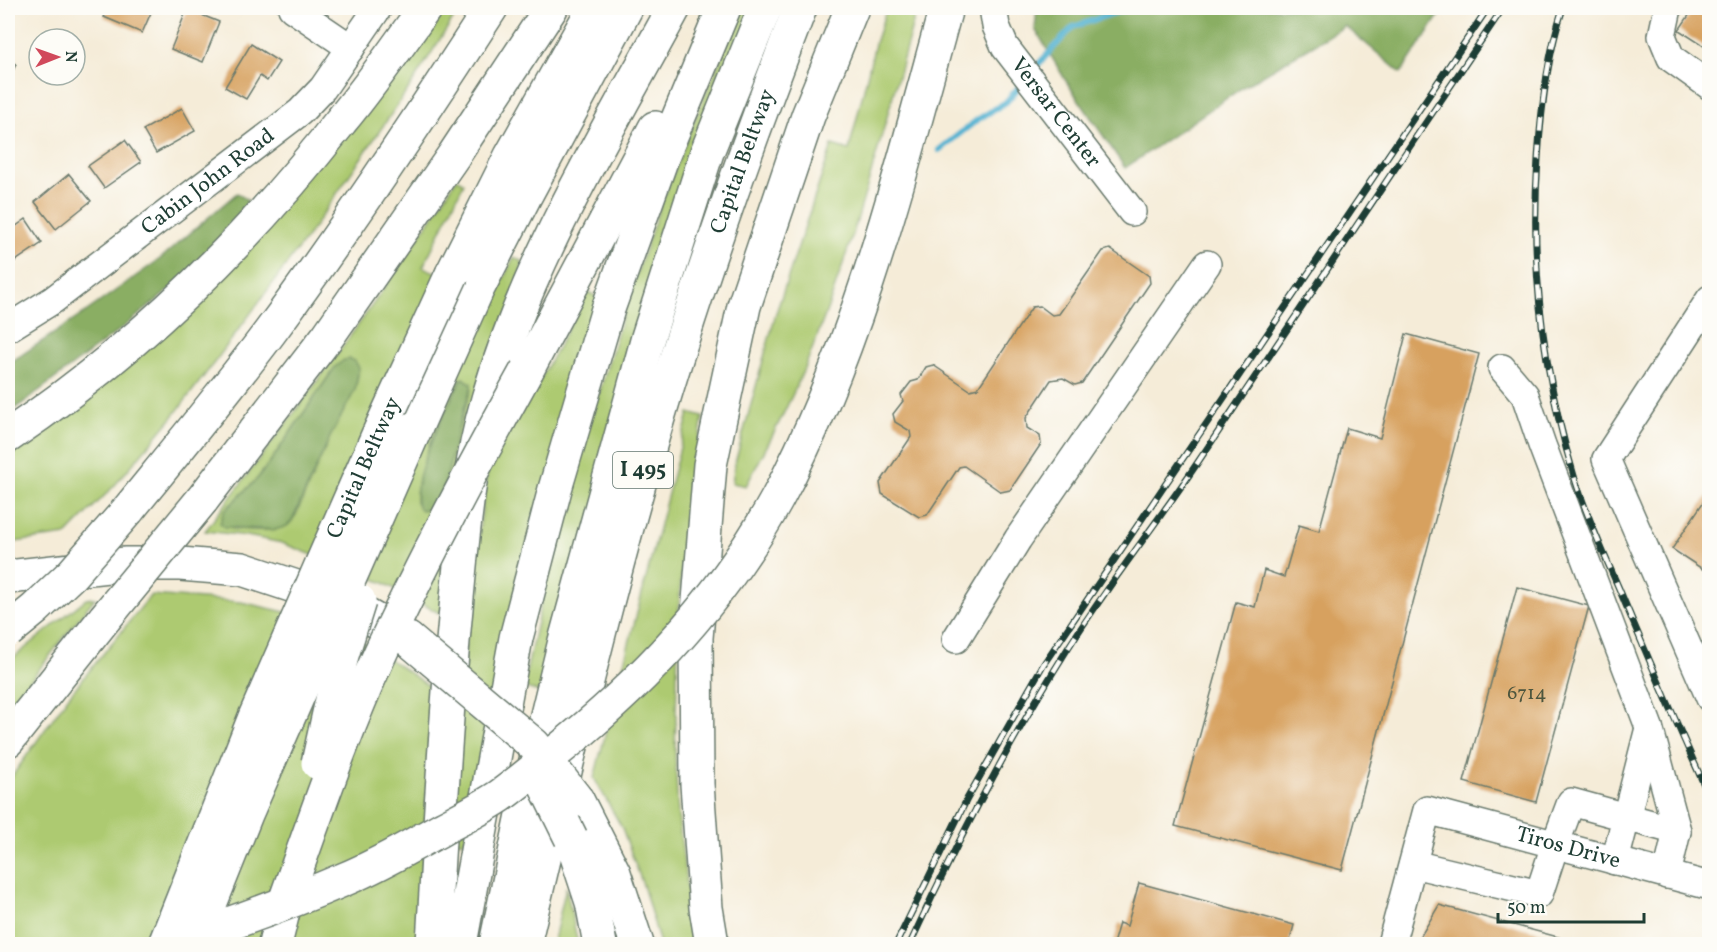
<svg xmlns="http://www.w3.org/2000/svg" width="1717" height="952" viewBox="0 0 1717 952" font-family="Vollkorn,serif">
	<style>
		.green { fill: #adca71; stroke: #668452; stroke-width: 1.5; fill-rule: evenodd }
		.forest { fill: #8aae63; stroke: #54764c; stroke-width: 1.5 }
		.lines { fill: none; stroke-linecap: round; stroke-linejoin: round }
		.stream { stroke: #53b2d1; stroke-width: 6 }
		.building { fill: #d7a15e }
		.minor-casing { stroke: #6a7a6d; stroke-width: 30 }
		.highway-casing { stroke: #6a7a6d; stroke-width: 36 }
		.minor { stroke: #fff; stroke-width: 27 }
		.highway { stroke: #fff; stroke-width: 33 }
		.rail-casing { stroke: #1f3d34; stroke-width: 7 }
		.rail { stroke: #fdfcf7; stroke-width: 4.5; stroke-dasharray: 14; stroke-linecap: butt }
		.highway-bridge-casing { stroke: #6a7a6d; stroke-width: 36; stroke-linecap: butt }
		.highway-bridge { stroke: #fff; stroke-width: 33 }
		.labels { text-anchor: middle; dominant-baseline: central; stroke-width: 4.5; stroke-linejoin: round; paint-order: stroke }
		.number-label { font-size: 20px; fill: #4d563e }
		.shield { fill: #fdfcf7; stroke: #62766e; stroke-width: 1.5 }
		.shield-label { font-size: 21px; font-weight: bold; fill: #1f3d34 }
		.street-label { font-size: 22px; fill: #1f3d34; stroke: #fdfcf7 }
	</style>
	<rect width="100%" height="100%" fill="#fdfcf7"/>
	<filter id="ink" filterUnits="userSpaceOnUse"><feTurbulence type="fractalNoise" baseFrequency=".0167" numOctaves="2"/><feDisplacementMap in="SourceGraphic" scale="12" xChannelSelector="R" yChannelSelector="G"/><feConvolveMatrix kernelMatrix="1 2 1 2 8 2 1 2 1" color-interpolation-filters="sRGB"/></filter>
	<filter id="wash" filterUnits="userSpaceOnUse"><feTurbulence type="fractalNoise" baseFrequency=".008" numOctaves="4" result="noise"/><feDisplacementMap in="SourceGraphic" scale="24" xChannelSelector="R" yChannelSelector="G"/><feGaussianBlur stdDeviation="1.35" result="paint"/><feColorMatrix in="noise" values="0 0 0 0 0 0 0 0 0 0 0 0 0 0 0 0 0 1.4 0 .05"/><feComposite in="paint" operator="in"/></filter>
	<g filter="url(#wash)">
		<rect width="100%" height="100%" fill="#f5ecd8"/>
		<!-- green -->
		<g class="green">
			<polygon points="442,8 460,8 409,88 312,230 217,359 171,419 115,485 66,535 8,543 8,456 44,430"/>
			<polygon points="742,8 755,8 539,692 523,687 546,580 567,499 625,308 657,215 695,119"/>
			<path d="M887,8H917C886,120 857,234 815,342C796,392 771,439 746,486L732,483L735,463L776,313L832,145L849,150L876,40Z"/>
			<path d="M457,178L464,183L423,267L494,298L514,257L523,262L441,614L384,583L282,543L247,536L205,531C292,416 380,301 457,178ZM330,374L358,375L355,390L330,437L296,515C281,537 255,529 232,529L242,494L257,479L275,455ZM461,379L471,389L455,440L446,480L435,506L416,503V492L430,442Z"/>
			<polygon points="588,292 599,298 464,842 450,839 469,600 490,454 536,387"/>
			<polygon points="689,413 703,417 685,529 679,606 675,752 678,815 694,944 660,944 643,885 622,828 594,778"/>
			<polygon points="151,595 241,602 285,612 334,629 367,644 433,689 418,944 8,944 8,782 68,697"/>
			<polygon points="95,598 8,709 8,662 86,599"/>
			<polygon points="566,887 578,944 553,944"/>
		</g>
		<!-- forest -->
		<g class="forest">
			<polygon points="1037,8 1444,8 1401,73 1345,26 1246,85 1125,168 1066,81 1035,29"/>
			<polygon points="237,193 247,200 247,210 188,275 125,326 8,414 8,364 77,318 160,259"/>
			<polygon points="350,359 355,361 359,368 355,390 330,437 292,521 287,526 275,530 225,527 220,523 224,511 257,479 275,455 335,367 344,360"/>
			<path d="M463,378L471,383V389C465,405 460,421 456,438C451,454 446,498 432,508C428,511 424,510 419,509C406,483 447,409 459,383Z"/>
		</g>
		<g class="lines">
			<!-- stream -->
			<g class="stream">
				<polyline points="1032,71 1073,27 1129,8"/>
				<polyline points="939,150 977,120 1006,102 1024,81"/>
			</g>
		</g>
		<g id="blocks">
			<!-- building -->
			<g class="building">
				<polygon points="108,8 153,8 142,33 104,17"/>
				<polygon points="1694,8 1710,8 1710,50 1679,30"/>
				<polygon points="187,9 219,22 203,62 171,49"/>
				<polygon points="251,44 279,62 267,81 260,76 246,99 225,87"/>
				<polygon points="8,60 16,64 8,82"/>
				<polygon points="182,108 195,131 156,153 143,130"/>
				<polygon points="125,140 141,162 104,188 88,166"/>
				<polygon points="69,174 91,201 56,229 35,202"/>
				<polygon points="26,219 42,243 8,266 8,232"/>
				<polygon points="1110,249 1149,276 1150,283 1082,383 1075,385 1063,378 1051,380 1026,418 1027,428 1040,436 1041,444 1010,490 1001,492 964,466 959,467 927,515 919,517 882,494 880,483 911,437 910,431 895,422 893,414 903,401 901,395 911,382 918,380 926,367 933,365 970,390 978,388 1032,307 1040,306 1052,315 1059,314 1103,251"/>
				<polygon points="1406,334 1479,354 1342,870 1175,826 1236,602 1255,607 1264,570 1284,577 1299,525 1319,531 1347,428 1380,438"/>
				<polygon points="1710,492 1710,574 1672,549"/>
				<polygon points="1517,587 1589,606 1536,802 1464,782"/>
				<polygon points="1139,883 1294,925 1289,944 1113,944 1119,923 1127,926"/>
				<polygon points="1439,905 1584,944 1416,944"/>
			</g>
		</g>
	</g>
	<g filter="url(#ink)">
		<use href="#blocks" fill-opacity="0" stroke="#6a7a6d" stroke-width="1.5"/>
		<g class="lines">
			<!-- minor casing -->
			<g class="minor-casing">
				<g id="minor">
					<polyline points="292,8 351,48"/>
					<path id="s1" d="M993,8L996,26L1005,47L1132,212"/>
					<polyline points="1668,8 1662,36 1671,58 1710,86"/>
					<polyline points="1710,299 1606,459 1710,698"/>
					<path id="s2" d="M8,328L53,300L300,112L323,88L378,8"/>
					<polyline points="1502,368 1525,395 1542,445 1649,727 1677,831 1667,875"/>
					<polyline points="956,639 1018,539 1207,264"/>
					<polyline points="1615,861 1649,728"/>
					<polyline points="1413,864 1539,894 1555,845 1571,802 1677,831"/>
					<path id="s3" d="M1391,944L1427,810L1710,886"/>
				</g>
			</g>
			<!-- highway casing -->
			<g class="highway-casing">
				<g id="highway">
					<polyline points="452,274 511,156 594,8"/>
					<polyline points="527,370 655,128"/>
					<polyline points="416,427 477,290 525,196 626,8"/>
					<path d="M8,436C135,351 247,241 341,121C371,85 398,46 425,8"/>
					<polyline points="202,500 328,336 454,155 551,8"/>
					<path d="M128,510C176,451 225,392 270,332C348,227 420,118 491,8"/>
					<polyline points="8,577 126,564 180,564 242,569 345,603 408,639"/>
					<polyline points="8,740 105,618"/>
					<polyline points="577,800 614,873 637,944"/>
					<polyline points="571,838 592,902 600,944"/>
					<polyline points="275,944 287,896"/>
					<path d="M433,944C439,836 445,727 455,619C462,546 467,470 488,399C528,260 606,134 674,8"/>
					<polyline points="460,944 516,638 555,489 608,309 663,155 724,8"/>
					<polyline points="496,944 524,810 565,641 648,337 707,152 765,8"/>
					<path id="s4" d="M524,944C564,774 604,603 653,435C695,290 746,148 800,8"/>
					<polyline points="712,944 706,908 697,784 696,638 710,465 744,306 808,116 852,8"/>
				</g>
			</g>
			<!-- minor -->
			<use href="#minor" class="minor"/>
			<!-- highway -->
			<use href="#highway" class="highway"/>
			<!-- rail casing -->
			<g class="rail-casing">
				<g id="rail">
					<path d="M1563,8C1547,56 1541,108 1538,159C1530,266 1543,373 1574,476C1587,518 1606,558 1623,598C1651,665 1680,731 1710,798"/>
					<polyline points="896,944 967,799 1043,665 1488,8"/>
					<path d="M910,944C957,841 1010,740 1070,645C1110,582 1157,523 1198,462C1300,310 1401,159 1503,8"/>
				</g>
			</g>
			<!-- rail -->
			<use href="#rail" class="rail"/>
			<!-- highway-bridge casing -->
			<g class="highway-bridge-casing">
				<g id="highway-bridge">
					<polyline points="105,618 202,500"/>
					<polyline points="8,631 35,609 72,574 128,510"/>
					<polyline points="408,639 534,745 577,800"/>
					<polyline points="318,763 342,655 359,601"/>
					<polyline points="540,775 571,838"/>
					<path d="M287,896C316,815 344,732 380,654C425,557 475,464 527,370"/>
					<path id="s5" d="M165,944L255,717L378,435L452,274"/>
					<path d="M168,944C228,925 287,904 345,879C379,865 411,846 443,828C462,818 482,808 500,796C517,784 534,769 551,756C641,685 722,600 777,499C858,348 901,171 946,8"/>
					<polyline points="194,944 246,814 416,427"/>
				</g>
			</g>
			<!-- highway-bridge -->
			<use href="#highway-bridge" class="highway-bridge"/>
		</g>
	</g>
	<g class="labels">
		<!-- number labels -->
		<g class="number-label">
			<text x="1527" y="694">6714</text>
		</g>
		<!-- shield labels -->
		<rect class="shield" x="613" y="452" width="60" height="36" rx="4.5"/>
		<g class="shield-label">
			<text x="643" y="470">I 495</text>
		</g>
		<!-- street labels -->
		<g class="street-label">
			<text stroke="none"><textPath href="#s1" startOffset="124">Versar Center</textPath></text>
			<text stroke="none"><textPath href="#s4" startOffset="813">Capital Beltway</textPath></text>
			<text stroke="none"><textPath href="#s2" startOffset="248">Cabin John Road</textPath></text>
			<text stroke="none"><textPath href="#s5" startOffset="516">Capital Beltway</textPath></text>
			<text stroke="none"><textPath href="#s3" startOffset="285">Tiros Drive</textPath></text>
		</g>
	</g>
	<!-- margin -->
	<rect width="1717" height="952" fill="none" stroke="#fdfcf7" stroke-width="30"/>
	<!-- north arrow -->
	<g transform="translate(57 57) rotate(89)"><circle r="28" fill="#fdfcf7" stroke="#a4b0a9" stroke-width="1.5"/>
	<path d="M0-4.5L10 22L0 15L-10 22Z" fill="#d1495b"/>
	<text y="-9" font-size="16" font-weight="bold" text-anchor="middle" fill="#1f3d34">N</text>
	</g>
	<!-- scale -->
	<path d="M1498 913v9h146v-9" fill="none" stroke="#1f3d34" stroke-width="3"/>
	<text x="1507" y="913" font-size="18" fill="#1f3d34" stroke="#fdfcf7" stroke-width="4.5" paint-order="stroke">50 m</text>
</svg>
